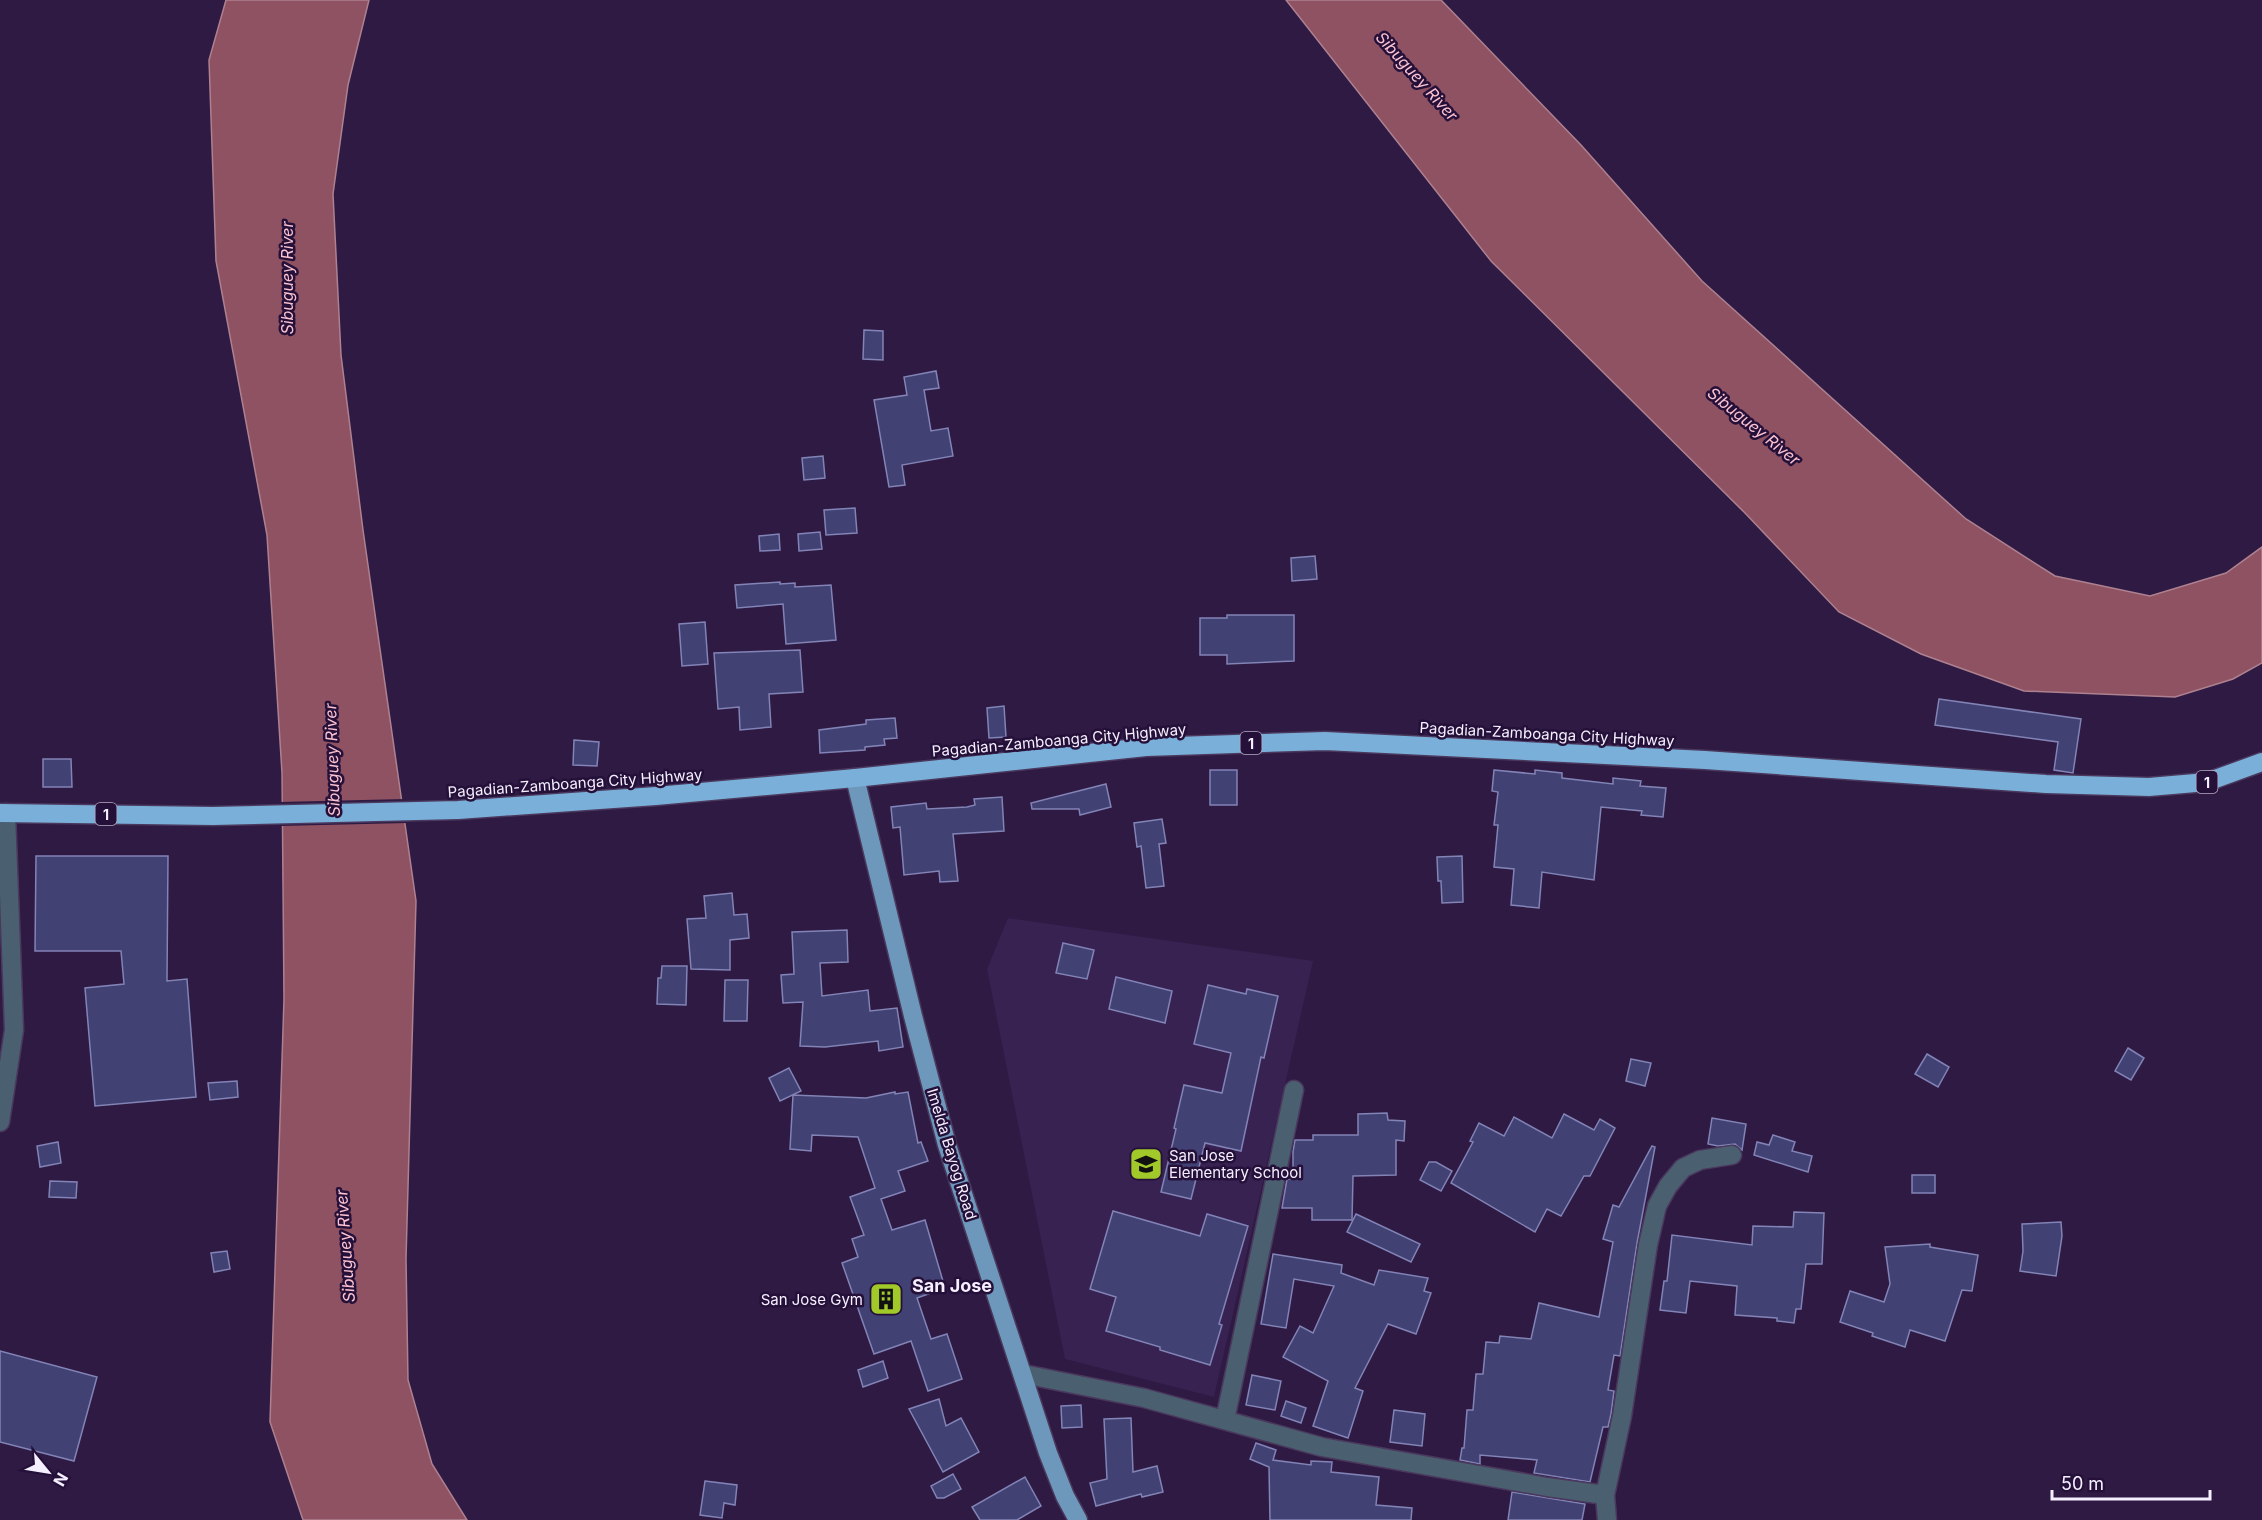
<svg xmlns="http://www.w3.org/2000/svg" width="2262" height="1520" viewBox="0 0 2262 1520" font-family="Inter,sans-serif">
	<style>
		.built { fill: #382252 }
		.water { fill: #8f5262; stroke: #ae8191; stroke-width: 1.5 }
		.pier { fill: #2e1a43 }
		.building { fill: #424173; stroke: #8283b6; stroke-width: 1.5 }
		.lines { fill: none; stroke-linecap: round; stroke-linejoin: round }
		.minor-casing { stroke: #4a385d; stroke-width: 21 }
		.major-casing { stroke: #4a385d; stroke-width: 21 }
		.highway-casing { stroke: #4a385d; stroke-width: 21 }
		.minor { stroke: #4a5f70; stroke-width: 18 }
		.major { stroke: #6d98bb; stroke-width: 18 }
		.highway { stroke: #7aafd9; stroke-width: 18 }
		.labels { text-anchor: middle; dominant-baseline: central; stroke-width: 5; stroke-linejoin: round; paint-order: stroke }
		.shield { fill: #241039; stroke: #b6acc4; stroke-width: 1.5 }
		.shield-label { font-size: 14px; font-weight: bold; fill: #f5efff }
		.street-label { font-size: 15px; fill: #f5efff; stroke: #241039 }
		.poi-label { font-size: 15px; fill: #f5efff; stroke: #241039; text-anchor: start }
		.water-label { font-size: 16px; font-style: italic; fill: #fdc3d1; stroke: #241039 }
		.quarter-label { font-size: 18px; font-weight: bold; fill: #f5efff; stroke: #241039 }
	</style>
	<rect width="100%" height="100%" fill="#2e1a43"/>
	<!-- built -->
	<polygon class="built" points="1008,918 1313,961 1214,1397 1065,1359 987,969"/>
	<!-- water -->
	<g class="water">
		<polygon points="226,0 369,0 348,85 333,194 341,355 363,530 416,901 406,1259 408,1380 432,1464 467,1520 303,1520 270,1422 284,999 282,773 267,535 216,261 209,60"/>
		<polygon points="1286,0 1441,0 1581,145 1702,281 1966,519 2055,576 2150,596 2226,573 2262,547 2262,663 2233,679 2175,697 2024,691 1921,654 1839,612 1745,513 1491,261"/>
	</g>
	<!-- pier -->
	<polygon class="pier" points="405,799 408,823 280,826 280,802"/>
	<!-- building -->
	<g class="building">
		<polygon points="864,330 883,331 883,360 863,359"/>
		<polygon points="936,371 939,388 924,390 931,431 948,428 953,456 902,465 905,485 889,487 874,400 907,395 904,377"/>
		<polygon points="823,456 825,478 804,480 802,458"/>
		<polygon points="855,508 857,533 826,535 824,510"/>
		<polygon points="820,532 822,549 799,551 798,534"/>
		<polygon points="779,534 780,550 760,551 759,536"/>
		<polygon points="1315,556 1317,579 1292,581 1291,558"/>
		<polygon points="780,582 780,584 795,583 795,587 831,585 836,640 786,644 783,604 737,608 735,585"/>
		<polygon points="1227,615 1294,615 1294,661 1227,664 1227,655 1200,655 1200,618 1227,618"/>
		<polygon points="705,622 708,664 682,666 679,624"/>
		<polygon points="800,650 803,692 769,694 771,727 740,730 739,707 718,709 714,653"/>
		<polygon points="1939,699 2081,719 2073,773 2054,770 2058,742 1935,725"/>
		<polygon points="1004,706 1006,737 989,738 987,708"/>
		<polygon points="895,718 897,738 884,739 885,745 865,747 865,750 820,753 819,730 866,724 866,720"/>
		<polygon points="574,740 599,742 597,766 573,765"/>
		<polygon points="43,759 71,759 72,787 43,787"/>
		<rect x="1210" y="770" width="27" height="35"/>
		<polygon points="1494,770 1535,774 1535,770 1562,773 1562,778 1613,784 1613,778 1641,781 1640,786 1666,788 1663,817 1641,815 1642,811 1601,807 1594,880 1542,872 1539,908 1511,905 1514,869 1494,867 1498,825 1494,825 1498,792 1492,791"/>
		<polygon points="1106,784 1111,807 1080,815 1079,809 1032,809 1031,803"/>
		<polygon points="1002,797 1004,831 953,834 958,881 940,882 939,871 904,875 900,827 893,828 891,807 926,803 927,809 967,807 975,805 974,799"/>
		<polygon points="1162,819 1166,843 1159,844 1164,886 1146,888 1141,846 1137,847 1134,823"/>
		<polygon points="36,856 168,856 167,981 187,979 196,1097 95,1106 85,988 124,984 121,951 35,951"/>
		<polygon points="1462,856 1463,902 1442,903 1441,881 1438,881 1437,857"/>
		<polygon points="732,893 734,915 747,914 749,938 730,940 730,970 691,969 687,919 706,918 704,896"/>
		<polygon points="847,930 848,962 820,963 822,996 868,990 870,1011 897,1008 903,1047 879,1051 878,1041 825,1047 800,1046 803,1002 783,1003 781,975 794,974 792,932"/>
		<polygon points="1063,943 1094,950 1087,979 1056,973"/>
		<polygon points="662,966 687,966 686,1005 657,1004 658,978 661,978"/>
		<polygon points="1116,977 1172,991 1165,1023 1109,1009"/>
		<polygon points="725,980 748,980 747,1021 724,1021"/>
		<polygon points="1208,985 1246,994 1247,989 1278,996 1264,1058 1261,1057 1241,1151 1205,1143 1191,1199 1161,1192 1176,1129 1174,1128 1184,1085 1222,1093 1231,1053 1194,1044"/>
		<polygon points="2128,1048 2144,1058 2131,1080 2115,1071"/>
		<polygon points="1927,1054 1949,1067 1938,1087 1915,1074"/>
		<polygon points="1631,1059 1651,1063 1645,1086 1626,1081"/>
		<polygon points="789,1068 801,1091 780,1101 769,1078"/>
		<polygon points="237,1081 238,1097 210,1100 208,1083"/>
		<polygon points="895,1092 895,1094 908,1092 918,1143 921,1142 928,1161 898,1171 905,1191 881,1199 892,1230 925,1220 945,1288 917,1298 931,1339 947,1334 962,1379 928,1391 911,1341 874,1354 842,1263 858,1257 852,1239 864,1235 850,1197 875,1188 858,1137 812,1135 811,1151 790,1149 793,1095 866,1098"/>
		<polygon points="1387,1113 1388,1120 1405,1121 1404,1141 1396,1140 1396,1175 1353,1176 1352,1220 1312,1220 1312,1208 1282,1208 1287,1179 1293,1179 1293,1152 1295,1140 1313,1140 1313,1135 1358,1135 1358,1114"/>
		<polygon points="1564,1114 1594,1130 1600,1119 1615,1128 1590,1176 1584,1176 1561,1216 1547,1209 1535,1232 1451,1183 1473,1142 1470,1141 1479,1123 1504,1136 1514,1117 1552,1138"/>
		<polygon points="1712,1118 1746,1124 1742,1150 1735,1144 1718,1146 1708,1144"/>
		<polygon points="1773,1135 1795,1142 1792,1151 1812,1156 1808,1172 1754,1155 1757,1142 1769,1145"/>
		<polygon points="58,1142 61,1163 40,1167 37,1146"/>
		<polygon points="1652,1146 1655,1147 1637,1243 1620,1356 1614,1355 1608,1390 1614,1391 1611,1414 1608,1427 1603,1427 1590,1482 1534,1473 1537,1460 1480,1455 1480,1464 1460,1460 1462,1448 1464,1448 1467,1410 1473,1410 1476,1374 1483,1374 1486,1342 1499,1343 1500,1336 1531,1339 1539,1303 1599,1317 1613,1242 1603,1239 1613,1205 1619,1207"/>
		<polygon points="1429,1162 1436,1162 1452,1171 1441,1191 1420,1180"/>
		<rect x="1912" y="1175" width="23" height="18"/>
		<polygon points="50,1181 77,1182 76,1198 49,1197"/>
		<polygon points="1113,1211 1200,1236 1207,1214 1248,1226 1219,1324 1222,1325 1210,1365 1160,1350 1160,1347 1106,1331 1116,1297 1090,1289"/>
		<polygon points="1794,1212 1824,1213 1822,1264 1806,1264 1801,1309 1796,1309 1794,1323 1777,1321 1777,1318 1735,1315 1737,1286 1690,1281 1686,1313 1660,1310 1664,1281 1667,1281 1672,1235 1752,1245 1753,1226 1793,1227"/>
		<polygon points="1356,1214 1420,1244 1411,1262 1347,1232"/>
		<polygon points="2061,1222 2062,1236 2056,1276 2020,1271 2023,1251 2022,1224"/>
		<polygon points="1930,1244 1930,1247 1978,1255 1972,1291 1962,1290 1945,1341 1910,1330 1905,1347 1872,1336 1873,1333 1840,1322 1850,1291 1884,1302 1890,1284 1885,1247"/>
		<polygon points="227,1251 230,1269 214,1272 211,1253"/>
		<polygon points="1273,1254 1342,1265 1341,1273 1374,1285 1379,1270 1428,1278 1424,1291 1431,1293 1416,1334 1388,1324 1355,1388 1363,1391 1348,1438 1313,1426 1328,1381 1283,1357 1300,1326 1313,1333 1334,1286 1294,1279 1286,1328 1261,1324"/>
		<polygon points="0,1351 97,1377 74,1461 0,1442"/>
		<polygon points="883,1361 888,1378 863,1387 858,1370"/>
		<polygon points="1252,1375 1281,1381 1275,1410 1246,1405"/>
		<polygon points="939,1399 946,1426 961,1418 979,1452 943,1472 909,1409"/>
		<polygon points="1286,1401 1306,1408 1301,1423 1281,1416"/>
		<polygon points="1081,1405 1082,1427 1062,1428 1061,1406"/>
		<polygon points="1394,1410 1425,1414 1422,1446 1390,1442"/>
		<polygon points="1131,1418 1133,1472 1157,1466 1163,1492 1142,1497 1141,1494 1096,1506 1090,1483 1107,1479 1104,1419"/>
		<polygon points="1256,1443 1276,1450 1273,1460 1311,1465 1311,1461 1332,1462 1331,1472 1379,1477 1376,1505 1412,1508 1411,1520 1270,1520 1269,1467 1250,1459"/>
		<polygon points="953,1474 961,1489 944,1498 937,1498 931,1486"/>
		<polygon points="1025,1477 1041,1506 1017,1520 980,1520 972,1507"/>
		<polygon points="705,1481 737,1485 735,1505 724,1503 722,1518 700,1515"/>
		<polygon points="1512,1492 1585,1504 1582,1520 1508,1520"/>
	</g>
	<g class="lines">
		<!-- minor casing -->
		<g class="minor-casing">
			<g id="minor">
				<polyline points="0,1122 14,1030 6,813"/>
				<polyline points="1023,1374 1144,1398 1322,1447 1547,1487 1605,1495"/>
				<polyline points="1225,1420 1294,1090"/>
				<polyline points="1607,1520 1605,1495 1622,1416 1648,1245 1657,1206 1668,1186 1683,1168 1700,1160 1732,1155"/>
			</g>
		</g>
		<!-- major casing -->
		<g class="major-casing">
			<polyline id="major" points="855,778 913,1016 947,1145 1048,1453 1065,1496 1078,1520"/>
		</g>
		<!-- highway casing -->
		<g class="highway-casing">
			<polyline id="highway" points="0,813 213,816 458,810 656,796 855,778 1146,747 1325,741 1705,760 2046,784 2149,787 2207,782 2262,762"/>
		</g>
		<!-- minor -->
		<use href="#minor" class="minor"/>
		<!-- major -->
		<use href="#major" class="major"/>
		<!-- highway -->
		<use href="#highway" class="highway"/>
	</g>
	<!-- icons -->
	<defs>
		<g id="school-square" transform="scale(1.725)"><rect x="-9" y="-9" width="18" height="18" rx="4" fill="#a1c929" stroke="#241039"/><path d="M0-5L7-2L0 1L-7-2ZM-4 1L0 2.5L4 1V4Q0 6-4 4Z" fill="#111"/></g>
		<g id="building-square" transform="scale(1.725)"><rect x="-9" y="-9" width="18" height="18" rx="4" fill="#a1c929" stroke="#241039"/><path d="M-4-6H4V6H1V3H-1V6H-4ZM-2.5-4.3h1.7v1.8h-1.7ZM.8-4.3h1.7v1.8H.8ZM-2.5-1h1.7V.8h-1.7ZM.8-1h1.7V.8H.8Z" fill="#111"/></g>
	</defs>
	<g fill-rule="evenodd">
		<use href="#school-square" x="1146" y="1164"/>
		<use href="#building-square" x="886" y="1299"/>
	</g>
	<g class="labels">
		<!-- shield labels -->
		<g class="shield">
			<rect x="1240.5" y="732" width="21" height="22" rx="4.5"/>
			<rect x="2196.5" y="771" width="21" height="22" rx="4.5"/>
			<rect x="95.5" y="803" width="21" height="22" rx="4.5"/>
		</g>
		<g class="shield-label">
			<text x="1251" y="743">1</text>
			<text x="2207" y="782">1</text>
			<text x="106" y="814">1</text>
		</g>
		<!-- street labels -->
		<g class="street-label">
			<text transform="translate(1547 734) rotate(3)">Pagadian-Zamboanga City Highway</text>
			<text transform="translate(1059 740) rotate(-5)">Pagadian-Zamboanga City Highway</text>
			<text transform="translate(575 783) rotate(-4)">Pagadian-Zamboanga City Highway</text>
			<text transform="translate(952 1154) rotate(73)">Imelda Bayog Road</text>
		</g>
		<!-- poi labels -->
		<g class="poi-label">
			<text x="1169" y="1155">San Jose<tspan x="1169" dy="17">Elementary School</tspan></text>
			<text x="863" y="1299" text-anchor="end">San Jose Gym</text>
		</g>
		<!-- water labels -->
		<g class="water-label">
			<text transform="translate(1417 76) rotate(48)">Sibuguey River</text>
			<text transform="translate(287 278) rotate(-90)">Sibuguey River</text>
			<text transform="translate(1754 426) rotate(39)">Sibuguey River</text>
			<text transform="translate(332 760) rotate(-92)">Sibuguey River</text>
			<text transform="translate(345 1246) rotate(-94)">Sibuguey River</text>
		</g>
		<!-- quarter labels -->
		<g class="quarter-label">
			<text x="952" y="1285">San Jose</text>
		</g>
	</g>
	<!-- north arrow -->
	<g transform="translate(48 1472) rotate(120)" stroke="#241039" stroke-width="4.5" paint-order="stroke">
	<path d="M0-4.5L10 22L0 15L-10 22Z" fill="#f5efff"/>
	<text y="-9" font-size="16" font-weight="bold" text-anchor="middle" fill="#f5efff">N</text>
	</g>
	<!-- scale -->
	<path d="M2052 1490v9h158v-9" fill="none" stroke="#f5efff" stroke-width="3"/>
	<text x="2061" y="1490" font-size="18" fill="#f5efff" stroke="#241039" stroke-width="4.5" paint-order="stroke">50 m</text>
</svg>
